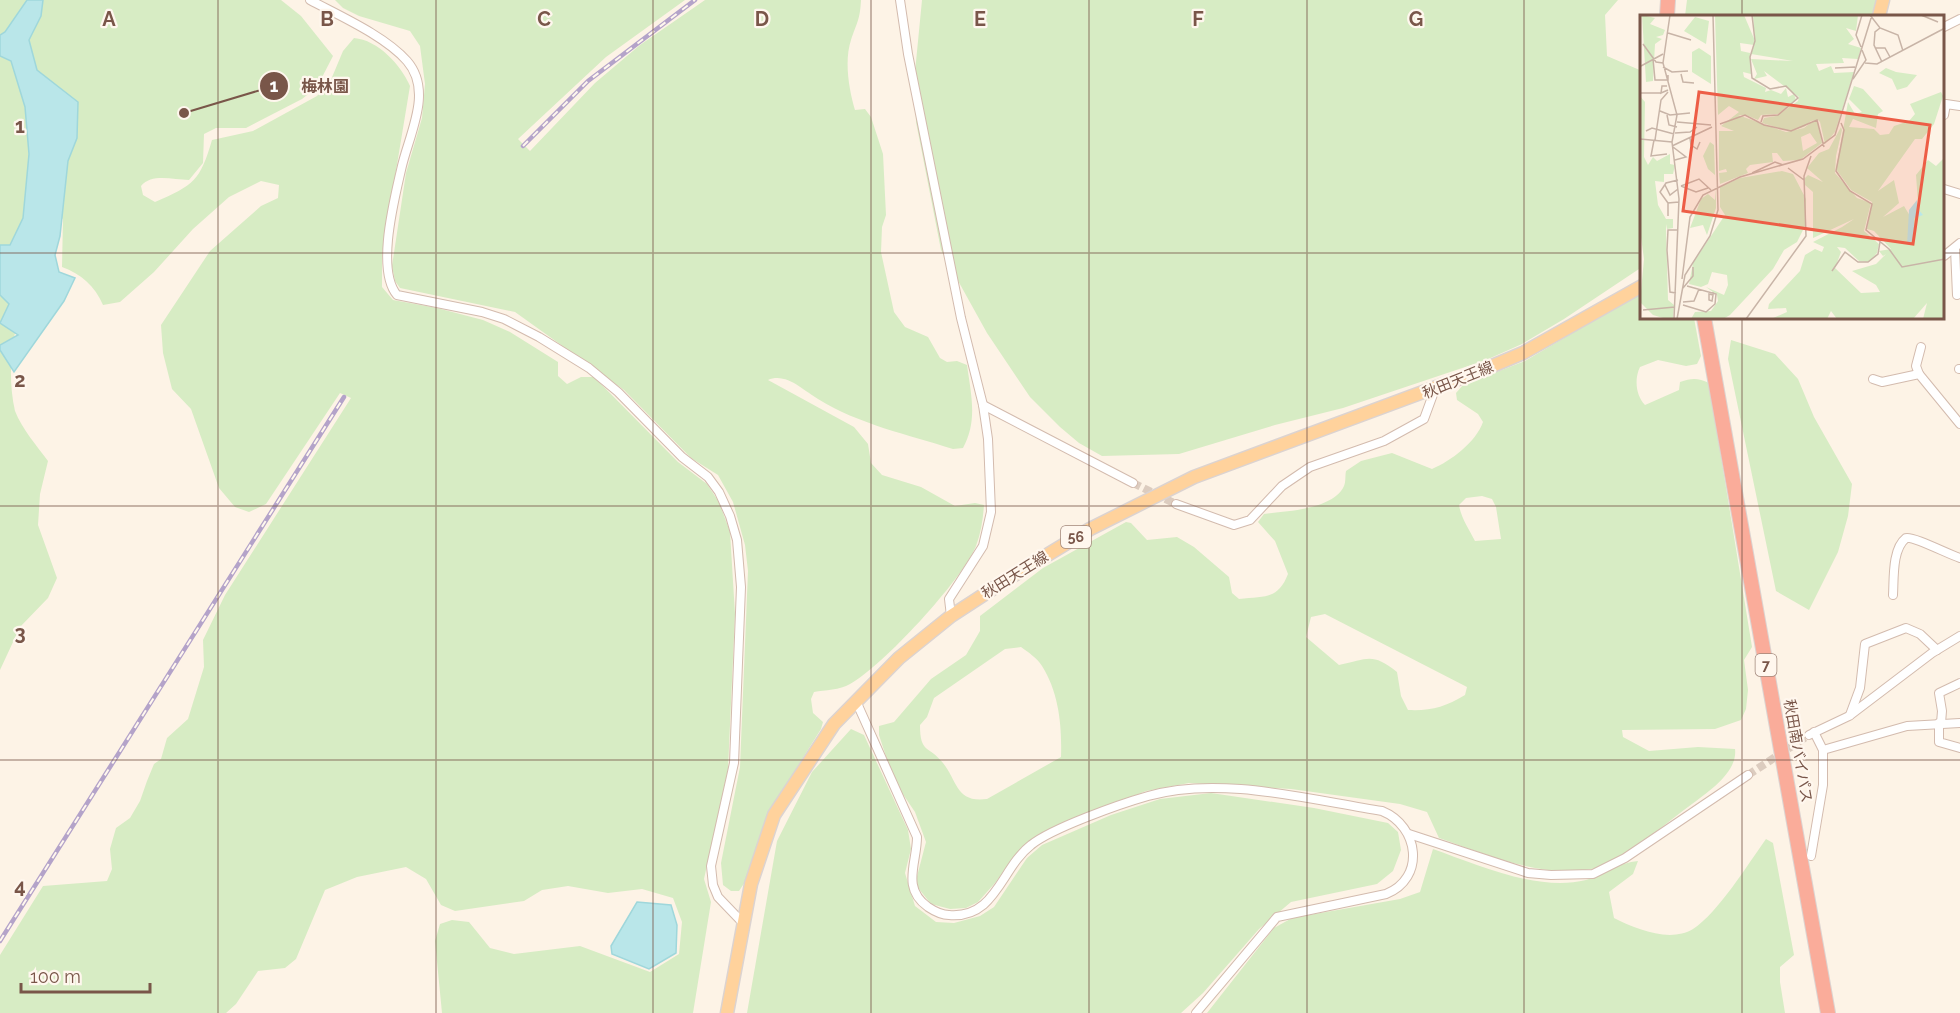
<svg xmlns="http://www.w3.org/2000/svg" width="1960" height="1013" viewBox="0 0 1960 1013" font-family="Raleway,'Noto Sans JP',sans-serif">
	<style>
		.green { fill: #d7ecc4; fill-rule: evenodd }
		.water { fill: #b9e6e9; stroke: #9fd7db; stroke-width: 1.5 }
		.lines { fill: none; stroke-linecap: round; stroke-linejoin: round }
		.street-tunnel { stroke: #dcccbf; stroke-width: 8; stroke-dasharray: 8 4; stroke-linecap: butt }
		.street-casing { stroke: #d3bbae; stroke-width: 10 }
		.primary-casing { stroke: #dcd3d0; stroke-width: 15 }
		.highway-casing { stroke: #dcd3d0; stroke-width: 16 }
		.street { stroke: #fff; stroke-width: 8 }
		.primary { stroke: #ffd29c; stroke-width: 12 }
		.highway { stroke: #faac9a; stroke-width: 14 }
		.rail-casing { stroke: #b4a3c9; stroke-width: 4.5 }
		.rail { stroke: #fff7ee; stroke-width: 2; stroke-dasharray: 7; stroke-linecap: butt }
		.grid { fill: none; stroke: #795649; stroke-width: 1.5; stroke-opacity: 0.55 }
		.labels { text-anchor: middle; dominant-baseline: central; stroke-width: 4.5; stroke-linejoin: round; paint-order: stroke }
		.shield { fill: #fff7ee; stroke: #a1867a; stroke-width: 1.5 }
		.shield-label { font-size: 14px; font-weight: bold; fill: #795649 }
		.street-label { font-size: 15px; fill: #795649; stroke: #fff7ee }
		.inset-road { fill: none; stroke: #c8b4a7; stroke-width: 1.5 }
		.view { fill: #ed5d46; fill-opacity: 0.15; stroke: #ed5d46; stroke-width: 3 }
		.inset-edge { fill: none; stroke: #795649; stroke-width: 3 }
		.grid-label { font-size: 20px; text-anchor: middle; font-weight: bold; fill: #795649; stroke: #fff7ee; stroke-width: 4.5; stroke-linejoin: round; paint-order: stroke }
		.leader { fill: none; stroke: #795649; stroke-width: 2 }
		.callout-dot { fill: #795649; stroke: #fff7ee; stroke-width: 2 }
		.mark-label { font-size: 18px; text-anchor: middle; font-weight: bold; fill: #fff }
		.callout-label { font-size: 16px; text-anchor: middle; font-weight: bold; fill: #795649; stroke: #fff7ee; stroke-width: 4.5; stroke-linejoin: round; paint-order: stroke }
	</style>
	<rect width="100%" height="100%" fill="#fdf3e6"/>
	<!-- green -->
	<g class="green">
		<path d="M0,0H281L301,16L333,56L317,87L302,99L246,128H216L204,134L203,163L189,180C173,180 152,173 141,186L143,195L155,202C194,185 200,181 212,140L253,131L317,96L330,82L343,51L354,38C378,40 401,65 410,86L382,255V287L393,300L437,308L483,320L510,332L558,362V376L567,384L581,377H594L678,462L707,484L719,502L730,532L735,614L728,769L704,879L711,902L693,1013H442L435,941L440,924L452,920L469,922L490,948L514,954L580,946L650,972L679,954L682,922L673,898L642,889L608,893L568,886L542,890L524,901L455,911L441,905L426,879L406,867L357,877L325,890L296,959L285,968L258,971L236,1004L226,1013H0V955L43,886L107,881L112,869L110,849L116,828L130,818L140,801L147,781L154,764L161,759L167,738L188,719L204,667L203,640L225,595L351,398L340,393L266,504L249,512L235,507L219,488L191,409L172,389L163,353L161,325L210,251L261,206L278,198L279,185L261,181L229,197L193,229L154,272L120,302L103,305C95,286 81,274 62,267L63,218C29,274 0,344 15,411C22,429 37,446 48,461L40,494L38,525L57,578L48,598L20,627L0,670Z"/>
		<path d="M335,0H685L606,57L518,139L530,151L595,83L640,45L705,0H861C860,20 857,22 851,40C844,61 849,90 855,110L865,109L871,117L883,154L886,215L882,227L881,252L894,312L905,327L928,337L940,358L947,362L957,361L967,365C971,394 978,421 963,448L953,449C909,435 858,424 818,399C804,391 786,372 768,380L854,427L868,444L871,463L882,475L921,487L955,506L975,503L984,505C983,519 981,533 976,546C962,580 882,667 850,684C840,690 825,690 814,692L811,699L813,713L823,722L821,729L776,801L745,882L739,891H731L723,885L721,863L740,767L748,571L745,545L733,502L718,475L691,458L624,390L515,312L400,288L395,281L392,266L406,173L422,118L425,84L420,46L410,31L359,16L343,8Z"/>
		<polygon points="922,0 1618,0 1605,15 1607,56 1642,71 1642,267 1564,319 1522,344 1486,360 1343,408 1275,425 1179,454 1102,456 1079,443 1060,427 1030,397 987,333 941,250 916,122 915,72"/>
		<polygon points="1687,0 1876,0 1872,16 1685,16"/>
		<path d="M1642,292V318H1694L1701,356L1697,364L1686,366L1658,360L1640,367C1634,379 1636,396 1645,405L1679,390L1680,382C1692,378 1698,378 1709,383L1752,647L1744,660L1748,690L1746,709L1741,720L1715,729L1622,730L1623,737L1649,751L1698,747L1735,749C1738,772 1708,792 1692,804C1667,822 1642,845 1615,860C1565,889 1488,855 1439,838L1427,812L1400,804L1291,789L1189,783L1146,791L1039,834L1020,849L995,883L978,902L966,908L950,909L931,904L915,884L926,842L915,812L894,781L879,735V726L894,722L931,679L966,655L980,631V616L1043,568L1126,522L1131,523L1147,540L1177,537L1194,547L1229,577L1232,593L1239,599C1264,596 1278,600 1288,574L1275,541L1258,522L1264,514C1285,511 1333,510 1344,486C1346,482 1345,475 1346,471L1361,461L1392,453L1432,469C1451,461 1476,442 1483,422L1478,414L1457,400L1456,393L1463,385L1525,361ZM1482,496L1492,499L1496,507L1501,539L1475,541C1469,529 1461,518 1459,505L1466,498ZM1325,614L1467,687L1465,695C1445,707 1431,711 1408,710L1401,696L1397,672C1372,652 1368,659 1339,665L1306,637L1311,617ZM1021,647C1028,652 1037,658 1042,666C1059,693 1062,726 1061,757L987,799C956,803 958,782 943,763C929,745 920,754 920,725L927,717L934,698L1005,649Z"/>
		<polygon points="1731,340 1775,354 1798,379 1814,417 1852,484 1848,516 1838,552 1809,610 1776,591 1728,359"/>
		<polygon points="851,729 864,735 908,830 911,849 905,873 915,906 936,922 954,923 980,916 994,907 1027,858 1042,845 1111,815 1160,799 1211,793 1314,808 1388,823 1398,832 1401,850 1393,871 1377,884 1291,902 1259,929 1203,993 1181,1013 747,1013 777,841 812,772"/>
		<path d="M1766,839L1773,843L1794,955L1780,967V982L1785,1013H1207L1274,928L1292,918L1400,899L1420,892L1433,849C1478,865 1538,892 1586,880C1605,875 1619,862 1638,861L1633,874L1609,892L1614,918C1636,929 1670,943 1693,929C1718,913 1748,864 1766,839Z"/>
	</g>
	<!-- water -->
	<g class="water">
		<polygon points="27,0 43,0 41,16 29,40 37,70 78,102 77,138 68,161 60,236 55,255 59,272 75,278 64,301 14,372 0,350 0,345 18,335 0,323 9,304 0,295 0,245 10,245 23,218 29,154 25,107 11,61 0,56 0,35 5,32"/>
		<polygon points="637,902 671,905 677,925 676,953 649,969 612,954 611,946"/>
	</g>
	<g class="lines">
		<!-- street-tunnel -->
		<g class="street-tunnel">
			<polyline points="1133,483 1176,504"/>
			<polyline points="1748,775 1809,735"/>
		</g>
		<!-- street casing -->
		<g class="street-casing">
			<g id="street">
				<path d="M310,0C340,16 385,36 407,61C434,92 408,136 401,170C394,201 376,270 397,295L482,312L504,319L539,337L589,368L618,392L682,457L708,477L719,492L730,516L737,540L741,587L734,763L711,866L713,885L718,897L742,922"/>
				<polyline points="900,0 908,54 961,318 983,405 988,439 991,512 983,546 949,599 951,616"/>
				<polyline points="1944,27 1960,19"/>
				<polyline points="1944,115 1946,104 1960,106"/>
				<polyline points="1944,189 1960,194"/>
				<polyline points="1955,249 1957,295"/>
				<polyline points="1944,256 1960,243"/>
				<polyline points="1959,369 1960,369"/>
				<polyline points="1919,374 1916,366 1921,347"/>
				<polyline points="1873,379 1882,382 1919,374 1960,424"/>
				<polyline points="983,405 1133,483"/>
				<polyline points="1176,504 1234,525 1250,520 1282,486 1310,467 1384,441 1424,419 1435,389"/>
				<path d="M1893,595C1894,578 1892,549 1906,538C1913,536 1948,554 1960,558"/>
				<path d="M856,701L917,837C917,863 901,888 928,907C934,911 942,915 949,915C996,919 1001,868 1031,845C1052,828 1120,804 1148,796C1220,775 1310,800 1382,811C1419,826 1426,878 1386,894L1277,917L1196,1013"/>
				<polyline points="1850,715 1860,688 1865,644 1906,628 1920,634 1937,650"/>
				<polyline points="1939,723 1939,742 1960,748"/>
				<polyline points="1941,723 1942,711 1939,693 1960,683"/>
				<polyline points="1809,735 1849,716 1932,653 1960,636"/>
				<polyline points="1823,750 1907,726 1960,723"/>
				<polyline points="1409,834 1528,873 1551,875 1593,874 1625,858 1748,775"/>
				<polyline points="1811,856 1823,785 1823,750 1814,732"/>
			</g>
		</g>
		<!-- primary casing -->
		<g class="primary-casing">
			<g id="primary">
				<polyline points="1879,16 1883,0"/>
				<polyline points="727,1013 751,884 774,815 834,724 899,658 951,616 1014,575 1090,529 1194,477 1485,369 1523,353 1642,286"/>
			</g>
		</g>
		<!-- highway casing -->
		<g class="highway-casing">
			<g id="highway">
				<polyline points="1667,16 1668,0"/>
				<polyline points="1704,318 1828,1013"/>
			</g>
		</g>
		<!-- street -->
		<use href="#street" class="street"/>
		<!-- primary -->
		<use href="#primary" class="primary"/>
		<!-- highway -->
		<use href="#highway" class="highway"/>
		<!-- rail casing -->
		<g class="rail-casing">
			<g id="rail">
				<polyline points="523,146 588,81 695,0"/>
				<polyline points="0,941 344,397"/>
			</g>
		</g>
		<!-- rail -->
		<use href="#rail" class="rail"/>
	</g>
	<!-- grid -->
	<path class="grid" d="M218,0V1013M436,0V1013M653,0V1013M871,0V1013M1089,0V1013M1307,0V1013M1524,0V1013M1742,0V16M0,253H1642M1944,253H1960M1742,318V1013M0,506H1960M0,760H1960"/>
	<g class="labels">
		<!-- shield labels -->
		<g class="shield">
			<rect x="1061" y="526" width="30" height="22" rx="4.5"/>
			<rect x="1755.5" y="654" width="21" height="22" rx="4.5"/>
		</g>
		<g class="shield-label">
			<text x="1076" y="537">56</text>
			<text x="1766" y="665">7</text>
		</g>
		<!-- street labels -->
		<g class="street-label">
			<text transform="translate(1458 380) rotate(-22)">秋田天王線</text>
			<text transform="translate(1015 575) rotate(-32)">秋田天王線</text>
			<text transform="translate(1798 751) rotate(80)">秋田南バイパス</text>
		</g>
	</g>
	<!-- overview -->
	<g transform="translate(1640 15)">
		<rect width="304" height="304" fill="#fdf3e6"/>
		<path d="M2,0L15,3L10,9L25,15L23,20L16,22L22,24L15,29L13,66L6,67ZM75,0H104L115,26L113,0H218L216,16L206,13L214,24L208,29L221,33L218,44L202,43L204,48L176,49L179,56L191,51L194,58L214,57L195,117L185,129L180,107L178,105L171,106L164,112L150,116L122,108L124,103L136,101L158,86L159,82L124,56L127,61L114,64L117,59L111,44L153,46L111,39L114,30L100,28L101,36L110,38L111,59L103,57L104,62L126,73L125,77L131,75L141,79L146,73L148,82L154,79L156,85L138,99L121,100L118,105L106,100H98L146,117L164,113L173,106L178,107L182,128L160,145L143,146L137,138H132L133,147L110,150L106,154L108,158L80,169L79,158L87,157L86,154L79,156V116H94L81,111L99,97L89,91L78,100ZM170,118L177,128L163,136L161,122ZM55,2L69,6L66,29L44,16ZM59,33L71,41V69L52,57V37ZM246,53L256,57L277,60L267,72L257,75L252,64L239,58ZM214,71L223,74L243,96L238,99L236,113L213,104L209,112L234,114L240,120L249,119L254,111L269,106L275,99L270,89L301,77L303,81L294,109L282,124H275L238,176L254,165L259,188L243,202L264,191L270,201L278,188L276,160L288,145L296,151L304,143V304H283L287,288L273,304H197L191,296L187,304H131L147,297L146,293L128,294L129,289L160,256L165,240L175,234L182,237L184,232L173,227L202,212L214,204L173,223V177L165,170V163L168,160L183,167L167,153L179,138L189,134L201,112L202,115L196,141L195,158L217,183L231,188L224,216L239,229L237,238L229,247L219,246L205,233L197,232L201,237L195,253L221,278L240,277L236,270L212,256L236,249L246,239L243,241L239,236L251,234L234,216L227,214L232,187L211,175L196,154L208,87L215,99L222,97L209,84ZM0,81L5,87L4,142L8,150L13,142L17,146L30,139V149L35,150L33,159H24V167L15,166L18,190L26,204H33V213L27,214L26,209V214L28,285L34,290L33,304H19L23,303L13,300L0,287L4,244L0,215ZM70,127L74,130L75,160L68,154L63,141ZM142,156L153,159L166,184L165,211L157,227L144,235L133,254L90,300L83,304H51L55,297L71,296L78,286L77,280L66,272L84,280L88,270L87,260L72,257L68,269L61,272L49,269L53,248L85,200L80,192V172L100,163ZM76,174V193L67,220L63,210L50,213L61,184L68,179L75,185Z" fill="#d7ecc4" fill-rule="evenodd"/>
		<path d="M277,185V193L283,200L274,203V224L267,230L269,195Z" fill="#b9e6e9"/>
		<path class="inset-road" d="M30,0L23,48L37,100L32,127L39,184L34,304M112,0L115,26L110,42L112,63L130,74L146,71L158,83L138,100L123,101L121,107M230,0L240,13L258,20L263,36M281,0L298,7M240,13L235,17L234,30L242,47M28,18L51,25M3,29L16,47L23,48M221,32L216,20L222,0M235,33H245L250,42M13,44L15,65H28V60M225,48L237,49L305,13M1,51L23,39M23,52L32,57L48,56M195,53L215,52M41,59L43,67L54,68M213,64L226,45L222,35M27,71H22L21,78L28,75M0,78H21M20,96L30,100L50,98M27,100L29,110L37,112M37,107L71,110M201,108L204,115L196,156L210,176L232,189L226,215L249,234L262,252L305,244M80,109L105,100L124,110L151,116L177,105L184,132M6,116L12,113L34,119M35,118L50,117L57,112M50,123L51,130L57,134L60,127M0,124L32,127M14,125L11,141L27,139M15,125L21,85L28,77M32,131L72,112M33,132L46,142L35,145M148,153L164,165M112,158L135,147L143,150M25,170L30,180L38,174M41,171L59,164L71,175M41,171L56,177L68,173M28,188L20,177L26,168L38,165M28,201V188L39,187M192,256L205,237L218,247H228L238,239L240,227M42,264L50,202L63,180L100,162L163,144L195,120L232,0M43,273L53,261V252M36,278L30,277L27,235L28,215H37M73,280L69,279V285L72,286L73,280V277M43,287L54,286L59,274M43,290L66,297L75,289L76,279L47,271M3,295L35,292M37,304L45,260L70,221L78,195L73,0M106,304L166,221L164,161L171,141"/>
		<path class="view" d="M59,77L290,110L273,229L43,196Z"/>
		<rect width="304" height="304" class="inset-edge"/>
	</g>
	<g class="grid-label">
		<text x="109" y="26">A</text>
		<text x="327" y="26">B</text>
		<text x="544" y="26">C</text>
		<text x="762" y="26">D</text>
		<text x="980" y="26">E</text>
		<text x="1198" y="26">F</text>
		<text x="1416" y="26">G</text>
		<text x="20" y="133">1</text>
		<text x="20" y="387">2</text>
		<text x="20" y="640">3</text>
		<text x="20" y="893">4</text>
	</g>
	<!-- callouts -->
	<path class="leader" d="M184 113L274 86"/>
	<g class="callout-dot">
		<circle cx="184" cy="113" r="6"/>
		<circle cx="274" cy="86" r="15"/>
	</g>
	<g class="mark-label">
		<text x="274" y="92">1</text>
	</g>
	<g class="callout-label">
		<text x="325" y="92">梅林園</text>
	</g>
	<!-- scale -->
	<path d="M21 983v9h129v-9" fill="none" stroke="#795649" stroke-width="3"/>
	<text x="30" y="983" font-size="18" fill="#795649" stroke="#fff7ee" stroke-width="4.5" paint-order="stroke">100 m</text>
</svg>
